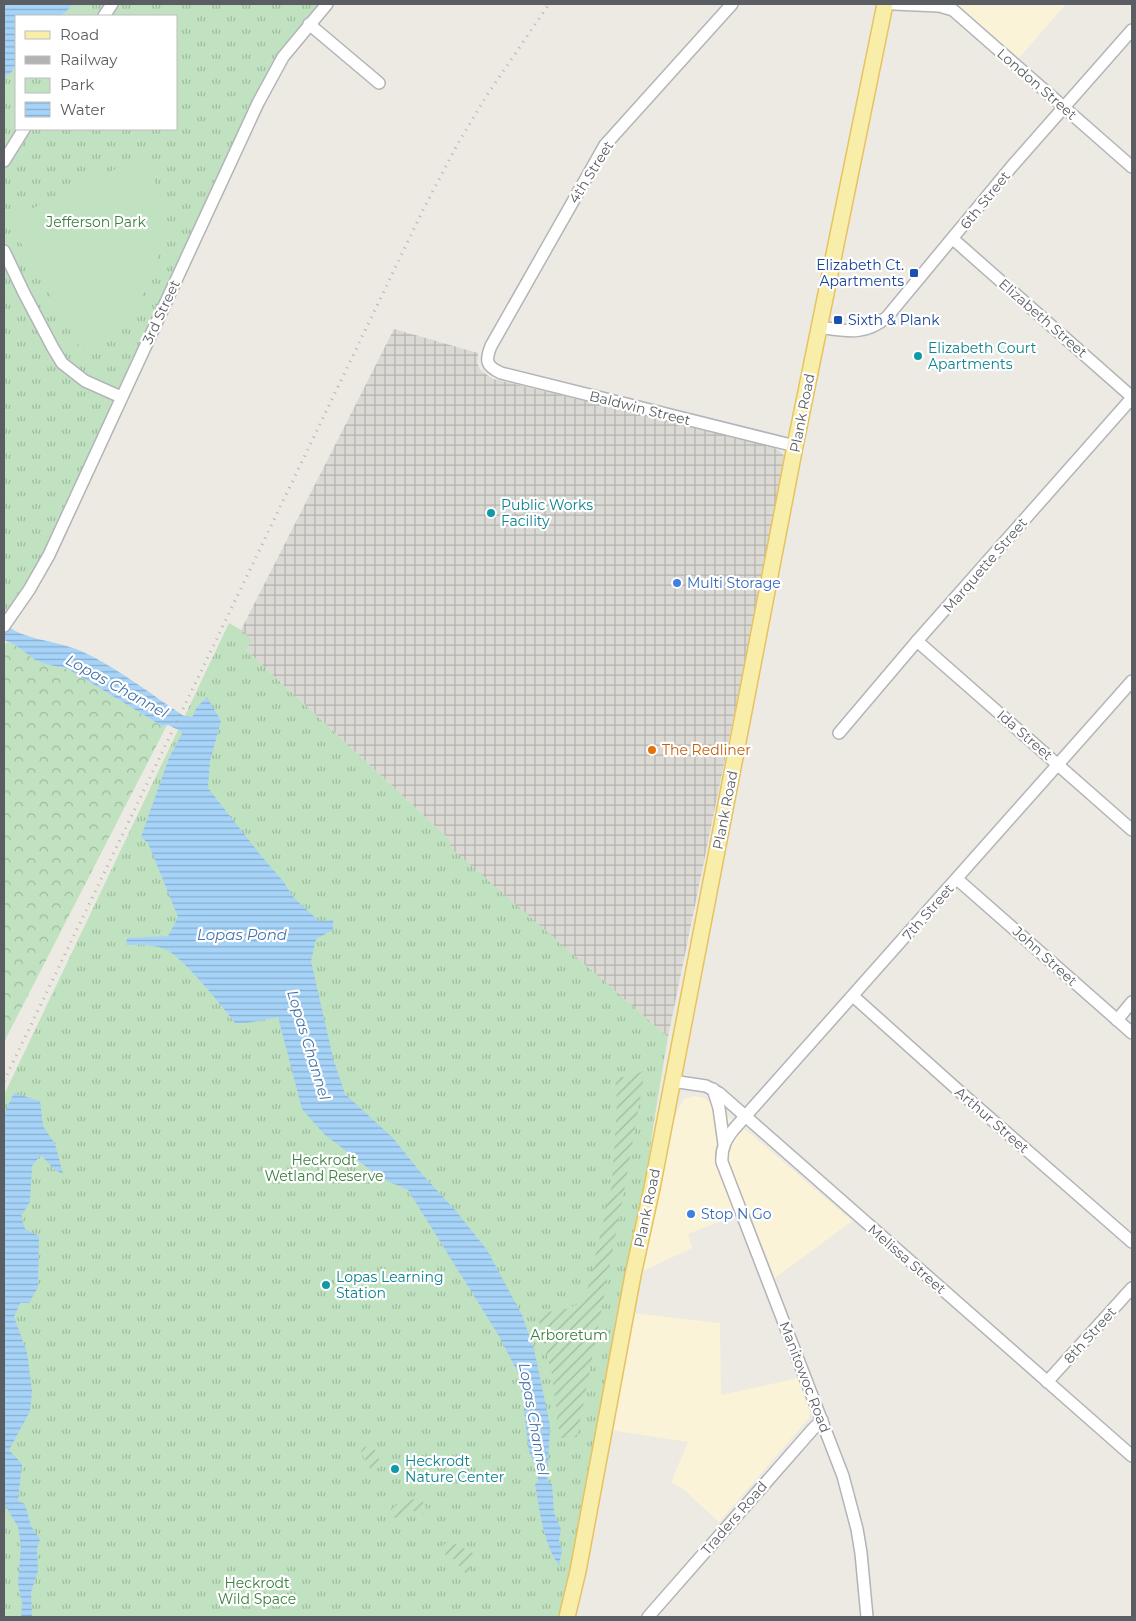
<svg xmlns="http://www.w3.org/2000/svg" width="1136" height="1621" viewBox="0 0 1136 1621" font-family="Montserrat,sans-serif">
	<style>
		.commercial { fill: #fbf3d8 }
		.industrial { fill: url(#industrial-grid) }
		.forest { fill: url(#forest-crowns) }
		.park { fill: url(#park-tufts) }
		.garden { fill: url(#garden-furrows) }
		.pitch { fill: #c0e2c0 }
		.water { fill: url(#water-rules) }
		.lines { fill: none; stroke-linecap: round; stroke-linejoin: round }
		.minor-casing { stroke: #b2b4b8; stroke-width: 14 }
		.major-casing { stroke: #e6c361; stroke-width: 18 }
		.minor { stroke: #fff; stroke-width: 11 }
		.major { stroke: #f9edaa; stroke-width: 15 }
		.rail { stroke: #b2b3b3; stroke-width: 3; stroke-dasharray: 1 6; stroke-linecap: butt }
		.transit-dot { fill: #1a4fb4; stroke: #fff; stroke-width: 2 }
		.culture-dot { fill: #0f9aa8; stroke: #fff; stroke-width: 2 }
		.shop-dot { fill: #3f7fe0; stroke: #fff; stroke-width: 2 }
		.food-dot { fill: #e8710a; stroke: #fff; stroke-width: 2 }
		.labels { text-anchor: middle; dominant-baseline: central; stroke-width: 4.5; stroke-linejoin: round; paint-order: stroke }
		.street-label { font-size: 14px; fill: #5a5d62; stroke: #fff }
		.park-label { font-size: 14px; fill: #3b803f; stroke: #fff }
		.transit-label { font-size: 14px; fill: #164399; stroke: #fff; text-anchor: end }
		.culture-label { font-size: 14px; fill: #0d838f; stroke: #fff; text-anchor: start }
		.shop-label { font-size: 14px; fill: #366cbe; stroke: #fff; text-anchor: start }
		.food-label { font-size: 14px; fill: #c56008; stroke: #fff; text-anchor: start }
		.water-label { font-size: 15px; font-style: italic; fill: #4574a8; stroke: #fff }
	</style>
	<defs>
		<pattern id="industrial-grid" width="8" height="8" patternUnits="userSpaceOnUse" patternTransform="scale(1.25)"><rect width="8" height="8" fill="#dbd9d4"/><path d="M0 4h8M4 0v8" fill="none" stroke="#b5b3af"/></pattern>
		<pattern id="forest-crowns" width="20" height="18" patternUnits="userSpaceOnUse" patternTransform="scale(1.25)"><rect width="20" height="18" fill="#c0e2c0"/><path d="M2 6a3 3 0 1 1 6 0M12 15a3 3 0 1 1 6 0" fill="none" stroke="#9fba9f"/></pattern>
		<pattern id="park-tufts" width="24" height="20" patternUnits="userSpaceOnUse" patternTransform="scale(1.25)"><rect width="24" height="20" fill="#c0e2c0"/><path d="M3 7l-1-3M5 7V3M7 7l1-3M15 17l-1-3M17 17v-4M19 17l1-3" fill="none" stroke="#9fba9f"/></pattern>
		<pattern id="garden-furrows" width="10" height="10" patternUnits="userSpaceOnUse" patternTransform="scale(1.25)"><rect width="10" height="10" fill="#c0e2c0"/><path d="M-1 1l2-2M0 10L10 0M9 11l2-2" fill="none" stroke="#9fba9f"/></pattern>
		<pattern id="water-rules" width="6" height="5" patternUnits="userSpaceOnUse" patternTransform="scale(1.25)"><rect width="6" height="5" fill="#a6d3f8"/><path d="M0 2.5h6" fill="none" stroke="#8aaecc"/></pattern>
	</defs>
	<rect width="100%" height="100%" fill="#eceae2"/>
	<!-- commercial -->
	<g class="commercial">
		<polygon points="957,4 1066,4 1019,58"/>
		<polygon points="694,1096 704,1098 752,1135 852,1221 775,1278 748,1209 736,1215 688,1234 692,1248 638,1273 671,1130 678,1109 684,1099"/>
		<polygon points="632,1313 720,1323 721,1395 799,1378 811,1409 809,1418 719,1522 682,1488 671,1482 688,1442 610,1430"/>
	</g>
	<!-- industrial -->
	<polygon class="industrial" points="394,329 478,353 477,363 481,371 493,379 772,446 783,454 786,461 668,1037 450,848 449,839 246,650 241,630"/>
	<!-- forest -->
	<polygon class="forest" points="7,642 15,645 34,659 45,664 68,669 162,726 167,725 4,1042 4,646"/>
	<!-- park -->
	<g class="park">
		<polygon points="73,4 324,4 268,76 149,325 46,551 4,626 4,78 12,72 16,64 16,129 176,129 176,16 59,16 65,13"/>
		<polygon points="229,623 241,630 252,640 246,650 449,839 451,848 668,1037 654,1121 642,1209 573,1556 559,1617 4,1617 4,1095"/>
	</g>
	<!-- garden -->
	<g class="garden">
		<path d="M645,1070L627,1175L577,1437L560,1438L552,1375L539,1322V1315C552,1308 574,1313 583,1298C586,1294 588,1288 589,1283L612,1185L617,1102L615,1077H630Z"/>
		<path d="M373,1446L382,1466L372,1471L373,1475L371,1474C370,1462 363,1461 361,1451L365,1447Z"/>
		<polygon points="417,1498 423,1502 426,1508 423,1514 418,1515 416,1511 408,1511 401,1519 392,1517 391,1508 396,1505"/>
		<path d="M444,1542L453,1543L473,1553L470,1565L471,1573L468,1574C462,1572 458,1564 455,1559L448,1558L442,1550Z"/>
	</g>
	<!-- pitch -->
	<path class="pitch" d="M143,156C149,169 156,181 159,195C169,238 152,296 119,325C107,335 94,341 80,348L8,220Z"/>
	<!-- water -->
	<g class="water">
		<polygon points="4,4 73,4 65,13 59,16 16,16 16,64 12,72 4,78"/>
		<path d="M4,624C25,640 52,640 76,649C111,663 152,695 184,716L192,717L197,707L207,697L221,721L210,761L208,788L262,857L283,881L294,898L319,921L333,920V930L316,939L311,961L333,1058L345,1094L393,1138L422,1174L456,1211L487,1250L522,1315L534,1349L550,1425L548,1466L546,1470L548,1482L552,1484L554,1513L561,1529L559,1541L562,1550L559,1566C543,1542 540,1512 535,1484L538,1482L536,1465L529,1452L520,1377L499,1336L408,1190L381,1178L324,1134L302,1109L278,1017L247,1023H235C222,1006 182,956 165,949C153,944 138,945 126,945L127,938L168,936L178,917L148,843L141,837L169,758L183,732L168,725L162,726L68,669L45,664L34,659L15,645L4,640Z"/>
		<polygon points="14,1093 40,1101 43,1126 55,1144 63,1174 55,1170 41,1155 32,1166 30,1202 21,1216 25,1229 39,1236 38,1287 29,1303 20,1303 14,1317 27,1352 32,1391 30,1411 9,1450 22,1464 18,1501 25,1504 31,1526 40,1539 37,1549 38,1571 31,1592 32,1617 21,1617 22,1603 18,1584 21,1545 18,1527 4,1503 4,1114"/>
	</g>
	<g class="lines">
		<!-- minor casing -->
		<g class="minor-casing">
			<g id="minor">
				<path d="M732,4L605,145L491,346C485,361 486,366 501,373L795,446"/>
				<polyline points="894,4 939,6 953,10 1132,167"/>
				<polyline points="104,16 112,4"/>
				<polyline points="309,24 379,83"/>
				<polyline points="4,161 24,129"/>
				<polyline points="953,239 1132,397"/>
				<polyline points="4,251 24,293 53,348 62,363 85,381 121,397"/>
				<path d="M819,327C846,331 865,336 887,317L1013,165L1132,30"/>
				<polyline points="4,626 29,590 49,555 258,103 283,57 327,4"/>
				<polyline points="917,641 1132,830"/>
				<polyline points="839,733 917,641 1132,398"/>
				<polyline points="957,879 1132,1033"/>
				<polyline points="853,996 959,1091 1132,1242"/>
				<polyline points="1117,1020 1132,1002"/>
				<polyline points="672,1081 706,1086 719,1093 1132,1456"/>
				<polyline points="713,1089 719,1108 724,1144"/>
				<polyline points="1047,1382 1132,1288"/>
				<polyline points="648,1617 812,1430 822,1420"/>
				<path d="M867,1617L861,1553L857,1529L843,1476L722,1162C721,1148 726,1139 734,1129L1132,681"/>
			</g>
		</g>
		<!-- major casing -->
		<g class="major-casing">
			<polyline id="major" points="567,1617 578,1571 633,1275 652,1188 795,446 885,4"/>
		</g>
		<!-- minor -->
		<use href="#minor" class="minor"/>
		<!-- major -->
		<use href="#major" class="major"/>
		<!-- rail -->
		<polyline class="rail" points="4,1081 423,210 457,145 487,95 549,4"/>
	</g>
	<!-- markers -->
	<g class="transit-dot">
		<rect x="909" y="268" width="10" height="10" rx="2.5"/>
		<rect x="833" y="315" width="10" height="10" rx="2.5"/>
	</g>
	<g class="culture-dot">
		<circle cx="918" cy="356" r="5"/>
		<circle cx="491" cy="513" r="5"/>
		<circle cx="326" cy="1285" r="5"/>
		<circle cx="395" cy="1469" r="5"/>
	</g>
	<g class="shop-dot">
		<circle cx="677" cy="583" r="5"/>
		<circle cx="691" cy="1214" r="5"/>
	</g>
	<circle class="food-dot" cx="652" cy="750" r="5"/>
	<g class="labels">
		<!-- street labels -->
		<g class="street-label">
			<text transform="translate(1037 84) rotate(41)">London Street</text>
			<text transform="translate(591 172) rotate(-58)">4th Street</text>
			<text transform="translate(985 200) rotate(-51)">6th Street</text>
			<text transform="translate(161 312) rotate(-65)">3rd Street</text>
			<text transform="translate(1043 318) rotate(41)">Elizabeth Street</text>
			<text transform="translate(640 408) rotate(14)">Baldwin Street</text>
			<text transform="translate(802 413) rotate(-79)">Plank Road</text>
			<text transform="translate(985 565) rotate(-49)">Marquette Street</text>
			<text transform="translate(1025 735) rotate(41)">Ida Street</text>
			<text transform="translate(725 810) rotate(-79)">Plank Road</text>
			<text transform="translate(928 912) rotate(-49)">7th Street</text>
			<text transform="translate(1045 956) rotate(42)">John Street</text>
			<text transform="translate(992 1120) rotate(41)">Arthur Street</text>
			<text transform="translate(647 1208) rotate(-78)">Plank Road</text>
			<text transform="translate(907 1259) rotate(41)">Melissa Street</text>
			<text transform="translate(1090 1335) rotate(-48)">8th Street</text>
			<text transform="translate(805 1377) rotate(69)">Manitowoc Road</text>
			<text transform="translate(734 1518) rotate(-49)">Traders Road</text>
		</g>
		<!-- park labels -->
		<g class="park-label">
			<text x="96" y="222">Jefferson Park</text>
			<text x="324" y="1160">Heckrodt<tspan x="324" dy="16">Wetland Reserve</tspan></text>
			<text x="569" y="1335">Arboretum</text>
			<text x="257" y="1583">Heckrodt<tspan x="257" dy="16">Wild Space</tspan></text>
		</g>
		<!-- transit labels -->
		<g class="transit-label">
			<text x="904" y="265">Elizabeth Ct.<tspan x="904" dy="16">Apartments</tspan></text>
			<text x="848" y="320" text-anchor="start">Sixth &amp; Plank</text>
		</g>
		<!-- culture labels -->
		<g class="culture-label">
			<text x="928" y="348">Elizabeth Court<tspan x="928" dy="16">Apartments</tspan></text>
			<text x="501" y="505">Public Works<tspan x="501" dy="16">Facility</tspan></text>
			<text x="336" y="1277">Lopas Learning<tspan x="336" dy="16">Station</tspan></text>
			<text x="405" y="1461">Heckrodt<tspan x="405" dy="16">Nature Center</tspan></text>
		</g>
		<!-- shop labels -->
		<g class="shop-label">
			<text x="687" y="583">Multi Storage</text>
			<text x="701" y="1214">Stop N Go</text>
		</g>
		<!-- food labels -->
		<g class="food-label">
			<text x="662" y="750">The Redliner</text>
		</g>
		<!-- water labels -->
		<g class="water-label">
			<text transform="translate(117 686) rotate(29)">Lopas Channel</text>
			<text x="242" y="934">Lopas Pond</text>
			<text transform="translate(309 1045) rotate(73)">Lopas Channel</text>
			<text transform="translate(534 1419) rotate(80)">Lopas Channel</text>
		</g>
	</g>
	<!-- border -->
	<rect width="1136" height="1621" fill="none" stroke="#5a5d62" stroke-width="10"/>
	<!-- legend -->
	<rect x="15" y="15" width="162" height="115" fill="#ffffff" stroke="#bdbec0"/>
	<rect x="25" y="31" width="25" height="8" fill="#f9edaa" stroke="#bdbec0"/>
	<text x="60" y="40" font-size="15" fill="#5a5d62">Road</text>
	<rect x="25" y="56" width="25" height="8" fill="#b2b3b3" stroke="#bdbec0"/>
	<text x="60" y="65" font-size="15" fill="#5a5d62">Railway</text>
	<rect x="25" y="78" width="25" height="15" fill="url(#park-tufts)" stroke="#bdbec0"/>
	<text x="60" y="90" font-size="15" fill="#5a5d62">Park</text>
	<rect x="25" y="102" width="25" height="15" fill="url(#water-rules)" stroke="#bdbec0"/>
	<text x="60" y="115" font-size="15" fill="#5a5d62">Water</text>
</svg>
